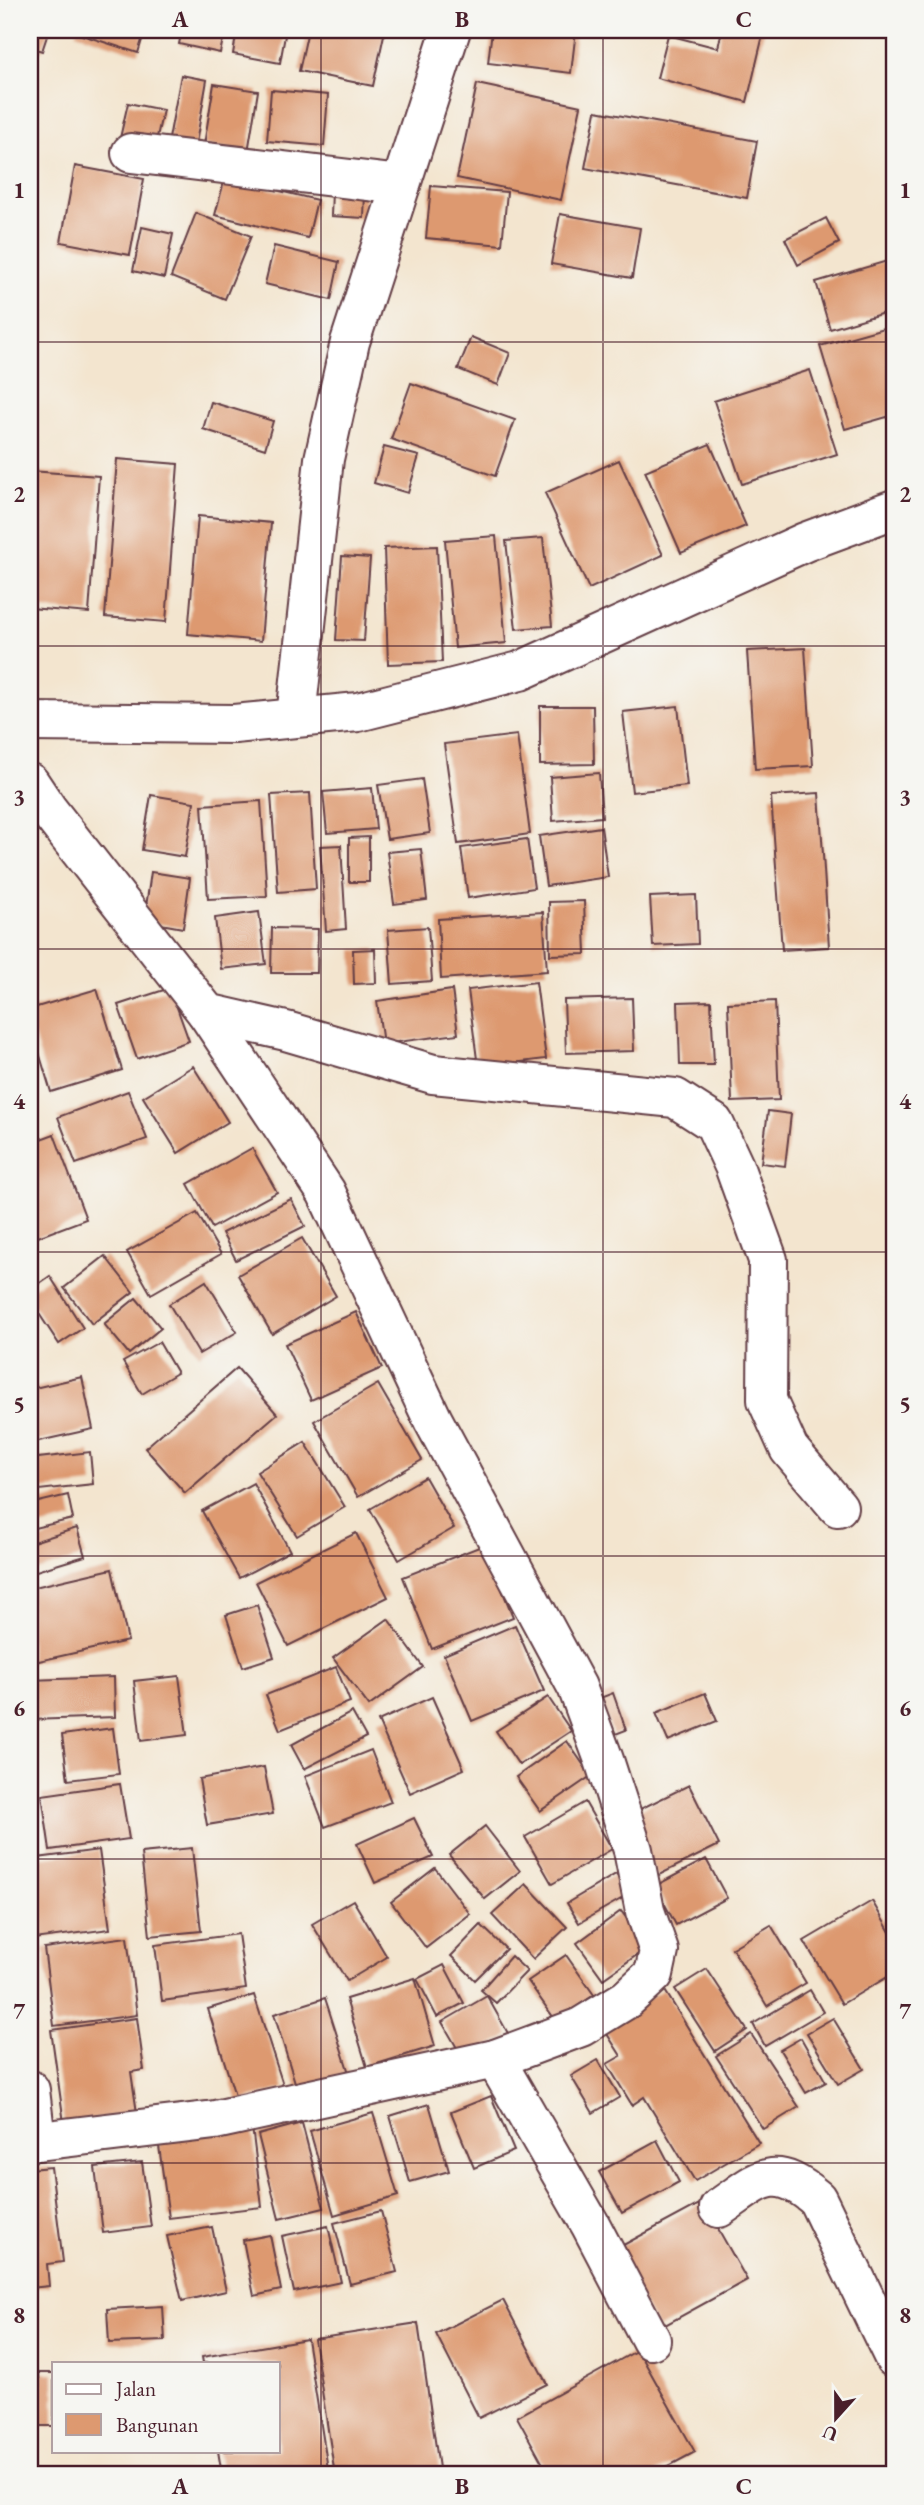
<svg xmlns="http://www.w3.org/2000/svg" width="924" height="2505" viewBox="0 0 924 2505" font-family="'EB Garamond',serif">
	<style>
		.building { fill: #dd9970 }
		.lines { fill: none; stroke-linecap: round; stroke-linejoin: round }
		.minor-casing { stroke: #633d44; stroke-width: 42 }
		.minor { stroke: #fff; stroke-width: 38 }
		.grid { fill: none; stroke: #4a1f2b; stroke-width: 2; stroke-opacity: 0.55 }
		.neatline { fill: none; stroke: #4a1f2b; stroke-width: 2.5 }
		.grid-label { font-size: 23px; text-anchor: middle; font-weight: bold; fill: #4a1f2b }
	</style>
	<rect width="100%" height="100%" fill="#f6f6f2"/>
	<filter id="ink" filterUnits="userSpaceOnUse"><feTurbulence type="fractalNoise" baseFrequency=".0143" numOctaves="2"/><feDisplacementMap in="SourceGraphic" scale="14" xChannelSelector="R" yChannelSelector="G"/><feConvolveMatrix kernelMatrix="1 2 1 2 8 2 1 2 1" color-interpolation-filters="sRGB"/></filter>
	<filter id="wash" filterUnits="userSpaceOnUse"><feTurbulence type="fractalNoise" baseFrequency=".00686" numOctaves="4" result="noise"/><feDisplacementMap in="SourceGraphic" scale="28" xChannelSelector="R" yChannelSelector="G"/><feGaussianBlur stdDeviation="1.57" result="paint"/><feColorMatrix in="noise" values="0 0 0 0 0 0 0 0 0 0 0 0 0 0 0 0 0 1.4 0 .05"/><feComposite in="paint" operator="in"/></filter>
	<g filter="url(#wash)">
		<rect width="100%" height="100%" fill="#f3e5cf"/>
		<g id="blocks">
			<!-- building -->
			<g class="building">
				<polygon points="30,30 49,30 42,51 30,47"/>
				<polygon points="77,30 145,30 138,53 76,33"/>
				<polygon points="182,30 225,30 220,53 179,44"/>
				<polygon points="237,30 286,30 280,63 233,54"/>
				<polygon points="308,30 385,30 373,86 299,71"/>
				<polygon points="492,30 576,30 571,73 488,63"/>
				<polygon points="722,30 764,31 747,102 657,78 668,35 718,48"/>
				<polygon points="181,75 207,80 195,149 168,144"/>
				<polygon points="214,84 258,91 248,152 204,145"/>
				<polygon points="477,84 581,106 561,200 457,178"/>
				<polygon points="271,90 328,95 324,146 267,141"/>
				<polygon points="128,103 163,110 155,146 120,138"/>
				<polygon points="596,111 757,141 747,198 585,168"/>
				<polygon points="75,166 144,179 130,255 61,242"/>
				<polygon points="225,178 317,200 308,238 215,215"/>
				<polygon points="431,186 507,192 502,245 426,238"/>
				<polygon points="332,191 365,193 364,218 331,216"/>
				<polygon points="196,213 251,236 225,299 171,277"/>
				<polygon points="560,214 640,228 632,278 551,264"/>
				<polygon points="826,218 839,243 798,265 785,239"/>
				<polygon points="142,227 173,234 164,278 133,271"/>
				<polygon points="274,246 339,262 331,300 265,284"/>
				<polygon points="894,259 894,310 830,329 816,282"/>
				<polygon points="894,325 894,415 845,429 820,346"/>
				<polygon points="471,337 510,353 498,385 458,369"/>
				<polygon points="810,370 837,454 742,484 714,401"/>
				<polygon points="411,383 515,420 495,476 391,439"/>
				<polygon points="211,402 273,421 265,449 203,429"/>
				<polygon points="710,444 746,526 681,553 645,471"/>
				<polygon points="384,447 419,456 408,493 374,483"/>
				<polygon points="117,459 178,464 166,622 105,617"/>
				<polygon points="619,460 663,555 589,589 545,493"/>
				<polygon points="30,471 99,476 89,613 30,608"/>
				<polygon points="198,516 271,523 261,641 188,634"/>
				<polygon points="496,536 506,643 455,648 445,540"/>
				<polygon points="543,538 552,626 516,629 506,541"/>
				<polygon points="437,546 442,662 388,664 384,548"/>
				<polygon points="342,556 370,558 364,641 336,640"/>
				<polygon points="805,648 813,766 755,769 747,651"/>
				<polygon points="540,706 593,706 594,764 540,765"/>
				<polygon points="678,706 687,786 632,792 623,712"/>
				<polygon points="517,735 530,834 458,844 444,744"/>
				<polygon points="599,773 602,817 553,821 550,777"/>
				<polygon points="422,779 430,833 387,839 378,785"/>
				<polygon points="372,788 376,829 327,833 323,792"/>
				<polygon points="310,793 316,889 278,892 271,795"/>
				<polygon points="819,793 829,947 782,950 771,796"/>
				<polygon points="151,795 194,802 185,857 142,850"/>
				<polygon points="261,801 267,896 208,899 202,805"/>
				<polygon points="601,827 608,877 546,886 539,836"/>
				<polygon points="369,837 369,882 349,882 349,838"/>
				<polygon points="527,839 534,888 468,898 461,848"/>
				<polygon points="341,845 346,929 326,931 320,846"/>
				<polygon points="421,849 427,900 394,904 387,852"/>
				<polygon points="151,872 190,878 183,928 144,921"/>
				<polygon points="696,895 698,944 653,946 650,897"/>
				<polygon points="584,901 586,954 550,955 549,902"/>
				<polygon points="259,912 266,964 221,969 215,918"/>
				<polygon points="543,912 547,971 441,979 438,919"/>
				<polygon points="428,927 432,981 392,984 388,930"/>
				<polygon points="272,928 318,929 317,973 271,973"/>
				<polygon points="375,949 376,983 354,984 353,950"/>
				<polygon points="536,982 546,1059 478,1067 468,990"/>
				<polygon points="170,988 189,1041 137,1059 118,1005"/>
				<polygon points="97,989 122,1070 51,1092 30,1023 30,1009"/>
				<polygon points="452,990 458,1034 383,1044 377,1001"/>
				<polygon points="632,998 634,1051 566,1053 564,1000"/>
				<polygon points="711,1001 714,1065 680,1065 678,1002"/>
				<polygon points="775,1001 779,1100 732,1102 728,1003"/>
				<polygon points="193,1066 228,1122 178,1153 143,1097"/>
				<polygon points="30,1068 37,1092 30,1094"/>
				<polygon points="128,1091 147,1139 76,1164 58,1117"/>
				<polygon points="768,1111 791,1114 785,1166 761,1163"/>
				<polygon points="54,1134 86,1219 30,1240 30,1143"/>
				<polygon points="252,1148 277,1192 212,1228 188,1184"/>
				<polygon points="291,1199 305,1226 236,1260 222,1233"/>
				<polygon points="197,1213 221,1254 151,1294 127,1252"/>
				<polygon points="302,1238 336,1296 272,1334 238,1275"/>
				<polygon points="105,1256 133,1292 92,1324 64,1288"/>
				<polygon points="50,1276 83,1328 59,1344 30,1300 30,1290"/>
				<polygon points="206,1281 237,1332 199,1354 169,1304"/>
				<polygon points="136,1298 161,1328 129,1354 104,1324"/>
				<polygon points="356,1312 382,1368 311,1400 285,1344"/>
				<polygon points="159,1342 177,1373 142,1394 123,1362"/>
				<polygon points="237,1368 277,1414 185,1493 145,1448"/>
				<polygon points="82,1377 93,1429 30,1443 30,1389"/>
				<polygon points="378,1384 422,1460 358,1497 314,1421"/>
				<polygon points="305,1442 345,1507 297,1536 257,1472"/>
				<polygon points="90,1452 93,1484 30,1491 30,1459"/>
				<polygon points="425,1477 454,1528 399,1560 370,1509"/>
				<polygon points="253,1483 290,1551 239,1578 202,1511"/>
				<polygon points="68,1495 73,1519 30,1529 30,1504"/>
				<polygon points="77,1528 85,1556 30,1573 30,1543"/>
				<polygon points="356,1533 388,1597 288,1646 256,1582"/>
				<polygon points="484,1545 513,1617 432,1649 403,1577"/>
				<polygon points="112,1569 128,1641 30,1663 30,1588"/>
				<polygon points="257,1605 274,1657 243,1667 226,1615"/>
				<polygon points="388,1619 423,1667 369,1706 333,1658"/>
				<polygon points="515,1625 544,1691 472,1721 444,1655"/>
				<polygon points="892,1655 894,1655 894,1704 887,1704"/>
				<polygon points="336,1667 350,1702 280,1730 266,1695"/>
				<polygon points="179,1676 187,1735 141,1741 134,1681"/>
				<polygon points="114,1677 115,1717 30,1720 30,1680"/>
				<polygon points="613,1693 626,1730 613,1735 600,1698"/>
				<polygon points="705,1693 717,1721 668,1741 656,1713"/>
				<polygon points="432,1697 464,1769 410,1793 378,1721"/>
				<polygon points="548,1697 571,1731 519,1765 496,1731"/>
				<polygon points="352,1712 366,1737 304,1769 291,1745"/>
				<polygon points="113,1728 119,1774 68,1780 62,1735"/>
				<polygon points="567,1741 591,1776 540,1811 516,1777"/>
				<polygon points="371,1750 391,1802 325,1827 305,1776"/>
				<polygon points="264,1767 273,1814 207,1825 199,1779"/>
				<polygon points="120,1784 129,1839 50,1850 42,1795"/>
				<polygon points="689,1785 719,1845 657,1876 626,1816"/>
				<polygon points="585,1802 612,1849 552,1884 525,1837"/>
				<polygon points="414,1818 433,1857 375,1883 357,1844"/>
				<polygon points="485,1826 520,1871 485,1899 449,1855"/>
				<polygon points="192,1848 201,1931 150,1936 141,1853"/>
				<polygon points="99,1850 110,1929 34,1939 30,1905 30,1859"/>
				<polygon points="706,1859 727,1898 676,1925 655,1886"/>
				<polygon points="435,1868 470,1914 426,1948 391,1902"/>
				<polygon points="616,1874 628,1895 579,1923 567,1903"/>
				<polygon points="526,1884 567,1927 533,1959 492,1915"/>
				<polygon points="353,1900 387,1957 347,1981 312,1924"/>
				<polygon points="872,1901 894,1939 894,1973 842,2004 804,1941"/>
				<polygon points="621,1911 648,1947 603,1979 577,1943"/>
				<polygon points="481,1925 506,1949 475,1980 451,1956"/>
				<polygon points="771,1925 806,1983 767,2006 732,1948"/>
				<polygon points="238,1934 246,1989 162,2001 155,1945"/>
				<polygon points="127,1937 137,2015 54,2026 44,1948"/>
				<polygon points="566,1955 594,1995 556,2021 528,1981"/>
				<polygon points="511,1956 527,1971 496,2003 481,1990"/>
				<polygon points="444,1965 464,2003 437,2017 417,1979"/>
				<polygon points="707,1969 747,2030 715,2051 675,1989"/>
				<polygon points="415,1978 435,2046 367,2067 346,1999"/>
				<polygon points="664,1989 759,2143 695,2181 644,2097 632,2105 607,2064 621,2056 602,2026"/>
				<polygon points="810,1990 823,2012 765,2046 753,2024"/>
				<polygon points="254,1995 284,2088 237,2102 208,2009"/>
				<polygon points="487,1996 509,2035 464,2060 442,2022"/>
				<polygon points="325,1998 349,2073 297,2089 274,2014"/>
				<polygon points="137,2018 144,2070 131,2072 137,2113 64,2123 51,2030"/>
				<polygon points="833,2018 864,2069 838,2084 807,2033"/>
				<polygon points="751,2034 799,2107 763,2129 716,2056"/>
				<polygon points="801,2038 826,2082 806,2093 780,2050"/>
				<polygon points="598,2060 620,2097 593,2113 571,2076"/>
				<polygon points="491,2096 514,2151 474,2168 451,2112"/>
				<polygon points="429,2104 449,2171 410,2182 390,2116"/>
				<polygon points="373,2113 398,2196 334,2215 310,2131"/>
				<polygon points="302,2123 324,2208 279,2219 258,2135"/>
				<polygon points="252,2127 262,2207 169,2218 158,2139"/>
				<polygon points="657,2140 679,2182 622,2213 599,2172"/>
				<polygon points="142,2162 151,2227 103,2233 95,2167"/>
				<polygon points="51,2167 63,2262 47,2264 49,2286 30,2288 30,2169"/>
				<polygon points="703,2202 747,2280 658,2329 614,2250"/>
				<polygon points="381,2211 397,2272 350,2284 334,2223"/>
				<polygon points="328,2226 341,2282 294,2292 282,2236"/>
				<polygon points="212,2227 226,2291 182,2301 167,2236"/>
				<polygon points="270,2235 281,2290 254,2296 243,2240"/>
				<polygon points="503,2300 547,2384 479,2418 436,2334"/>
				<polygon points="163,2306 165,2341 109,2343 107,2309"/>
				<polygon points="418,2323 440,2475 335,2475 314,2339"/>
				<polygon points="307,2339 329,2475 222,2475 218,2451 278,2451 278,2363 203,2363 202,2357"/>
				<polygon points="638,2350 695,2452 652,2475 549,2475 517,2417"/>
				<polygon points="39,2373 54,2373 54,2426 40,2426"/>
			</g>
		</g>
	</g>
	<g filter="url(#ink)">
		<use href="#blocks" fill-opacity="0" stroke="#633d44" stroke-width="2"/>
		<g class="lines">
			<!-- minor casing -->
			<g class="minor-casing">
				<g id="minor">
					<polyline points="131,153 401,185"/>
					<polyline points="296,717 324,459 350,342 451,30"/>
					<polyline points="30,722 234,724 358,712 520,671 805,542 894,509"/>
					<polyline points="30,783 48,810 207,1013 326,1192 433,1420 577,1687 604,1760 633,1850 645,1911 659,1951 654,1974 627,1999 581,2027 495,2059 215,2120 30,2142"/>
					<polyline points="207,1013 286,1031 433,1074 675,1098 714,1123 734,1166 768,1260 767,1400 789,1449 838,1507"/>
					<polyline points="495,2059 590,2224 651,2340"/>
					<polyline points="30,2090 36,2140"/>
					<path d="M719,2208C760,2180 773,2161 817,2199L894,2358"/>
				</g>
			</g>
			<!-- minor -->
			<use href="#minor" class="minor"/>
		</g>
	</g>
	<!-- grid -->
	<path class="grid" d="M321,30V2475M603,30V2475M30,342H894M30,646H894M30,949H894M30,1252H894M30,1556H894M30,1859H894M30,2163H894"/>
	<!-- margin -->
	<rect width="924" height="2505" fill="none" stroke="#f6f6f2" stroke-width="77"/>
	<!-- legend -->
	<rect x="52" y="2362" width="228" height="91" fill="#f6f6f2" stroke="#b1a0a2" stroke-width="2"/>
	<rect x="66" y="2384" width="35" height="10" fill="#ffffff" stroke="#b1a0a2" stroke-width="2"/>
	<text x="116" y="2396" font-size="21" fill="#4a1f2b">Jalan</text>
	<rect x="66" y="2414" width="35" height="21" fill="#dd9970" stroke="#b1a0a2" stroke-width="2"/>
	<text x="116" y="2432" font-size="21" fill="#4a1f2b">Bangunan</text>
	<!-- north arrow -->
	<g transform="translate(836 2418) rotate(201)" stroke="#f6f6f2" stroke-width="5" paint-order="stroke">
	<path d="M0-5L12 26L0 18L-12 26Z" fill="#4a1f2b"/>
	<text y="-10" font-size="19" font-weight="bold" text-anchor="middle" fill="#4a1f2b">U</text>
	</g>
	<rect x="38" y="38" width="848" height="2428" class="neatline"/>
	<g class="grid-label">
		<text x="180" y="27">A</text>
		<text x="462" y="27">B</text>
		<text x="744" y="27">C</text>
		<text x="19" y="198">1</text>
		<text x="905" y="198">1</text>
		<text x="19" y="502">2</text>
		<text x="905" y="502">2</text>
		<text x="19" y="805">3</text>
		<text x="905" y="805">3</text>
		<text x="19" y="1109">4</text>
		<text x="905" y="1109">4</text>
		<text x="19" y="1412">5</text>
		<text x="905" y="1412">5</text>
		<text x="19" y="1716">6</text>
		<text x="905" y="1716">6</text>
		<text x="19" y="2019">7</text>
		<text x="905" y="2019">7</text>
		<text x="19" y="2323">8</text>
		<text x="905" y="2323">8</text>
		<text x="180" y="2494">A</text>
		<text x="462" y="2494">B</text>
		<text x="744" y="2494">C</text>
	</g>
</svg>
